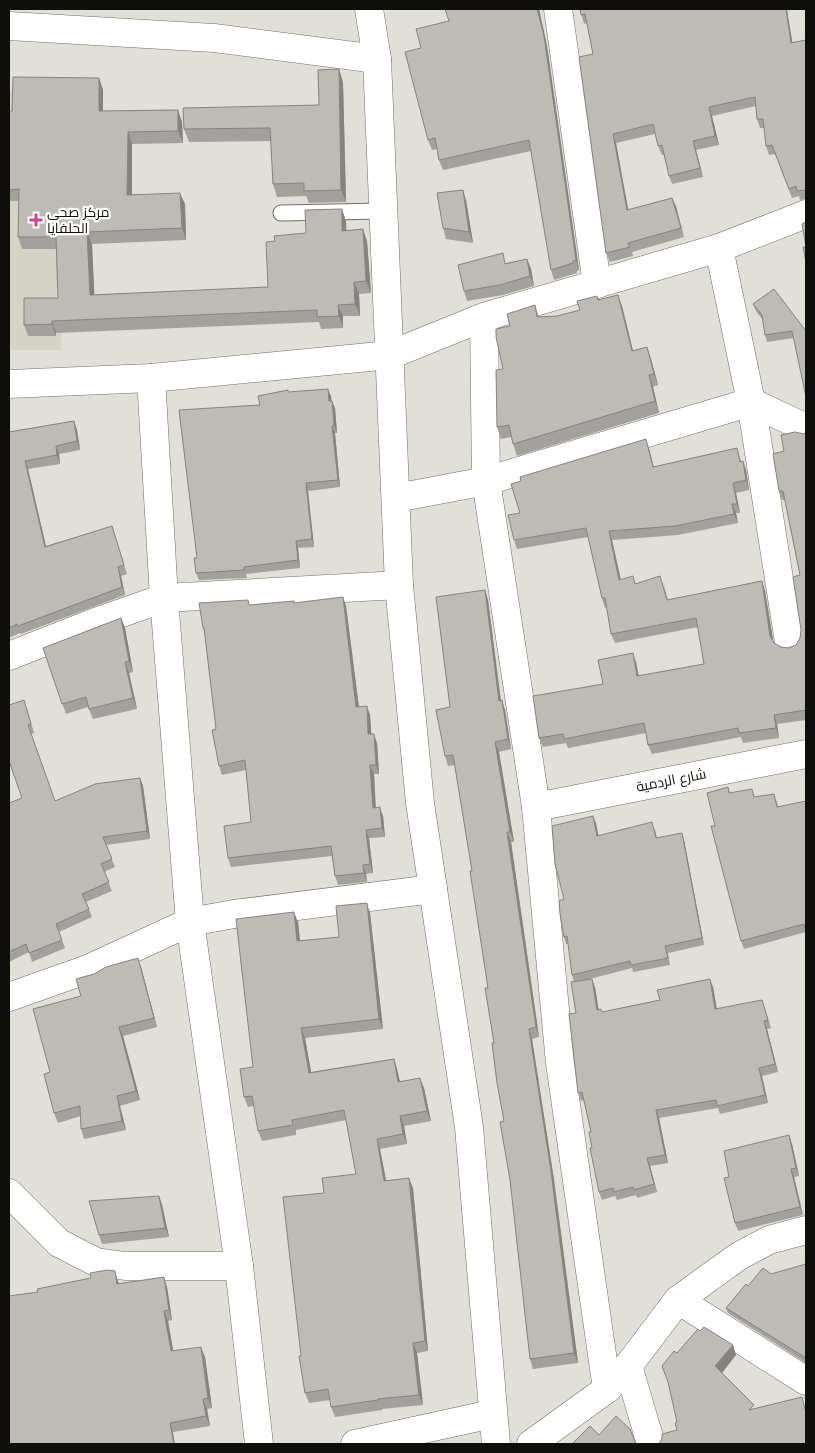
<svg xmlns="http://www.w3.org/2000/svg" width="815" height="1453" viewBox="0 0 815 1453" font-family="'Libre Baskerville',Cairo,serif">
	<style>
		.built { fill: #d5d4c7 }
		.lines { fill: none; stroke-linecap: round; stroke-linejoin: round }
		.service-casing { stroke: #6e6e68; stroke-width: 17 }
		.minor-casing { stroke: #6e6e68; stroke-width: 29 }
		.service { stroke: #fff; stroke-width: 15 }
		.minor { stroke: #fff; stroke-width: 28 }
		.wall { fill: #a3a19d }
		.shaded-wall { fill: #85837f }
		.building { fill: #bebbb6; stroke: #85837f }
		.poi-dot { fill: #c34899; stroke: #fffffe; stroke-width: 2 }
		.labels { text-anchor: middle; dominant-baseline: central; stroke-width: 4.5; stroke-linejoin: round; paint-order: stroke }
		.poi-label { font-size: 14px; fill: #0e0e0c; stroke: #fffffe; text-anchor: start }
		.street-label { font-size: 14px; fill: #0e0e0c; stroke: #fffffe }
	</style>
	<rect width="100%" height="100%" fill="#e0e0d9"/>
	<!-- built -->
	<polygon class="built" points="65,88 61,350 9,350 9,90"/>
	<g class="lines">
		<!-- service casing -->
		<g class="service-casing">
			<polyline id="service" points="281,213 383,211"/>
		</g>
		<!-- minor casing -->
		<g class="minor-casing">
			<g id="minor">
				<polyline points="369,9 377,59 399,585 420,803 469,1127 496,1444"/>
				<polyline points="558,9 597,284"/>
				<polyline points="9,26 214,38 377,59"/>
				<polyline points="719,248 751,402 789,642"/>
				<polyline points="484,317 486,481 536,807 560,1063 607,1389"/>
				<polyline points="151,378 164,598 190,922 239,1266 259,1444"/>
				<polyline points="9,384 151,378 390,355 484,317 719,248 806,214"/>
				<polyline points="396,498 486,481 751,402 806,428"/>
				<polyline points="9,656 93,623 164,598 399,585"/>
				<polyline points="536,807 806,754"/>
				<polyline points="9,997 88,969 190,922 234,914 433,889"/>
				<polyline points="9,1193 59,1243 96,1262 125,1266 239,1266"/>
				<polyline points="678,1300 806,1381"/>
				<polyline points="628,1366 651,1444"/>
				<polyline points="355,1444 492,1414"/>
				<polyline points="531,1444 607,1389 628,1366 678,1300 739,1256 769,1240 806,1230"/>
			</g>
		</g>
		<!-- service -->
		<use href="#service" class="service"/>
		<!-- minor -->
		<use href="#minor" class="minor"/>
	</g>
	<!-- wall -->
	<g class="wall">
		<polygon points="445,9 539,9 547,46 579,270 577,271 577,273 554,280 551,270 531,151 443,170 439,160 437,149 432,150 428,140 421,48 449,21"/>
		<polygon points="580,9 793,42 806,40 806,199 800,200 799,196 792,198 775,154 769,155 766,146 764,128 760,128 757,119 756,106 712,116 719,145 696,150 703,177 672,184 669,176 664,155 662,155 658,146 655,134 616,143 628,210 672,198 684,237 632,252 633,256 610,262 606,253 593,54 587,23 584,24"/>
		<polygon points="99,78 103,90 103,111 178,110 182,122 183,143 132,144 132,194 185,204 186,240 92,244 94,295 268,287 275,241 306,233 346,221 346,230 367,241 371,293 359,294 360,316 343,316 343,328 321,329 319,322 56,333 56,336 28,336 24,325 58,298 56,249 22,249 18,237 19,201 9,201 9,111 12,111"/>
		<polygon points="343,82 346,202 309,203 306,196 277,197 273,184 271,141 189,142 184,129 319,105"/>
		<polygon points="466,200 473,243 446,239 443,228"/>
		<polygon points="527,259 531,269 534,286 503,295 467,301 464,291 506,263"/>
		<polygon points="598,299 622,306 633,351 651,359 658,385 653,387 659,413 517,456 513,444 511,437 501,439 497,427 503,369 510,326 535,305 539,317 557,316 580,310"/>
		<polygon points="753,304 806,331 794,338 767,342 765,335 762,319 756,311"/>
		<polygon points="288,392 331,396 331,401 332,401 335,408 337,433 335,433 340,487 308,491 314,547 298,548 300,568 246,574 247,578 199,580 196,573 197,558 260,405"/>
		<polygon points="74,421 77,430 80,450 59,454 60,464 28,469 46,546 112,526 127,574 121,576 125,595 21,634 20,633 9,638 9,432"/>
		<polygon points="806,433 806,720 777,724 779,738 743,743 741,737 652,754 648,745 646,733 568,748 566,743 543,747 539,738 603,684 636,662 639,676 704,664 698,627 615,643 611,634 607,607 605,608 602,598 588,537 517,549 514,540 520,513 649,449 654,467 737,448 741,461 743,461 746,470 749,490 736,493 740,513 736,513 738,523 678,535 612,540 621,580 635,583 664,586 668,600 762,581 765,591 773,642 774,643 781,647 788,648 796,645 800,638 801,630 800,575 785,500 782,500 779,491 784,451"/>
		<polygon points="485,590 488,600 501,700 505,710 511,749 499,752 514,842 511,842 539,1037 532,1039 554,1180 578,1363 533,1369 530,1359 504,1121 494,1043 488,988 472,871 455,765 448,766 445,756 450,707"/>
		<polygon points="294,601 294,603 346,606 359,707 370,715 371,734 377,743 379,774 374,774 376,808 383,816 385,837 369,838 373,873 366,874 367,882 338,885 335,876 332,856 231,867 228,858 251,822 246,770 222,775 219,766 216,729 205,635 203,628 250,605"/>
		<polygon points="121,618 125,628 133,672 129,673 137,709 93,719 88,707 66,714 43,648"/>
		<polygon points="10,704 27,709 34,733 31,734 55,801 140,778 143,786 150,839 106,845 115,867 104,872 112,891 86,902 92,917 59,932 65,948 32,962 29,952 9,962 9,803 22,798"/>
		<polygon points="728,787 730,793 777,801 778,807 806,801 806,932 744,949 741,941 715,826"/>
		<polygon points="593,816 598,836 655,829 657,838 684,840 704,945 668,953 670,965 633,972 632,968 582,981 595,987 598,1009 602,1012 660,1000 713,987 717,1009 765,1008 771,1028 767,1029 778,1072 762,1076 768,1103 720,1114 718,1108 659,1118 668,1163 650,1166 657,1192 637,1198 636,1195 617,1200 615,1196 602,1200 599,1192 592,1148 591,1132 584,1100 581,1101 578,1093 576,1013 574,982 572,975 568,944 566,944 564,937 564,899"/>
		<polygon points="370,913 383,1029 305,1038 311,1072 394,1059 397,1069 400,1082 424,1088 431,1121 404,1126 407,1144 380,1149 386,1180 413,1188 428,1351 417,1353 423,1405 382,1409 382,1410 335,1417 331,1407 330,1400 309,1403 305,1393 301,1356 324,1193 356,1174 346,1120 296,1130 296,1135 262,1141 258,1131 254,1106 248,1107 244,1097 253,1067 298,922 300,941 339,937"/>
		<polygon points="141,967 157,1027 123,1036 140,1100 120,1106 126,1130 84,1139 81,1129 81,1116 58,1123 54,1113 50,1072 81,996"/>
		<polygon points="789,1135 792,1144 799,1176 794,1177 803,1215 738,1231 735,1223"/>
		<polygon points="159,1196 162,1205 169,1237 102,1244 99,1235"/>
		<polygon points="806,1264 806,1363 728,1313 726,1308 748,1286 771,1274"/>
		<polygon points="118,1281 119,1284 167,1287 172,1320 168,1321 173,1351 205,1357 212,1408 207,1409 210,1426 173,1432 38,1292"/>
	</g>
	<!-- shaded-wall -->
	<g class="shaded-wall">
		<polygon points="537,9 539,9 547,46 579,270 576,260"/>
		<polygon points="786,9 787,9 794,52 791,43"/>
		<polygon points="339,69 343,82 346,202 341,190"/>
		<polygon points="99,78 103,90 103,123 99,111"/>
		<polygon points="709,107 712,116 719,145 715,136"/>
		<polygon points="178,110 182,122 183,143 178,131"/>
		<polygon points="128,132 132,144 132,206 127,195"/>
		<polygon points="613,134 616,143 630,219 627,210"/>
		<polygon points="693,141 696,150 703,177 700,168"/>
		<polygon points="463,190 466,200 473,243 469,232"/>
		<polygon points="180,193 185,204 186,240 182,228"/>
		<polygon points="672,198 676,206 684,237 681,228"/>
		<polygon points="342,209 346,221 347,243 342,231"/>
		<polygon points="363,229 367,241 371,293 366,281"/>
		<polygon points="87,232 92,244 95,307 90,295"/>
		<polygon points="527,259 531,269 534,286 530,276"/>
		<polygon points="354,282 359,294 360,316 355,304"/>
		<polygon points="618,295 622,306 636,363 632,351"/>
		<polygon points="338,305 343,316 343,328 339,316"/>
		<polygon points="52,321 56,333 56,336 52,324"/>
		<polygon points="647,347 651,359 658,385 654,374"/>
		<polygon points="649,375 653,387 659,413 655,401"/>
		<polygon points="328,389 331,396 332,408 329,401"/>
		<polygon points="332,401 335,408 337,433 334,425"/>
		<polygon points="74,421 77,430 80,450 77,441"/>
		<polygon points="332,426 335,433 340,487 338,480"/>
		<polygon points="646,439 649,449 656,476 653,467"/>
		<polygon points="56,446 59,454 60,464 57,455"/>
		<polygon points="25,461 28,469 48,555 45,547"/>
		<polygon points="743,461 746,470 749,490 746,480"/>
		<polygon points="306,483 308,491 314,547 312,539"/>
		<polygon points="733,483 736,493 740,513 737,504"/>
		<polygon points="732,504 736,513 738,523 734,514"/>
		<polygon points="609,531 612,540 623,590 619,580"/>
		<polygon points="296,541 298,548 300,568 298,560"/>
		<polygon points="118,567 121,576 125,595 122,587"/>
		<polygon points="762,581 765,591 774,645 770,636"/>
		<polygon points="485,590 488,600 502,711 499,701"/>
		<polygon points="343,597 346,606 360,716 356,707"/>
		<polygon points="121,618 125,628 133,672 129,661"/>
		<polygon points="633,653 636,662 640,686 637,676"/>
		<polygon points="125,662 129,673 137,709 133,698"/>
		<polygon points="502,700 505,710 511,749 508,739"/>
		<polygon points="367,706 370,715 372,743 368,734"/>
		<polygon points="774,715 777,724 779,738 776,728"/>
		<polygon points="374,734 377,743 379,774 376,765"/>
		<polygon points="495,742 499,752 514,842 510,832"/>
		<polygon points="370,765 374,774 376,817 373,808"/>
		<polygon points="140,778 143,786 150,839 147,831"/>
		<polygon points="380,807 383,816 385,837 382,828"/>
		<polygon points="593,816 596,823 600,843 597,836"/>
		<polygon points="366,830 369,838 373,873 370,864"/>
		<polygon points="507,832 511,842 539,1037 536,1027"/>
		<polygon points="682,833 684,840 704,945 702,938"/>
		<polygon points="363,865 366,874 367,882 364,873"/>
		<polygon points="367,903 370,913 383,1029 379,1019"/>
		<polygon points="294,912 298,922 301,951 297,941"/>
		<polygon points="138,958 141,967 157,1027 154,1018"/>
		<polygon points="592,979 595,987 600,1018 597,1010"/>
		<polygon points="710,979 713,987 718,1017 715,1009"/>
		<polygon points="764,1021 767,1029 778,1072 775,1064"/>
		<polygon points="119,1027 123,1036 140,1100 136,1091"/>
		<polygon points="301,1028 305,1038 313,1083 309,1073"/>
		<polygon points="529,1029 532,1039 554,1180 578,1363 574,1353"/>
		<polygon points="394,1059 397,1069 402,1092 398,1082"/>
		<polygon points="759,1068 762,1076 768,1103 765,1095"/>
		<polygon points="420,1078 424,1088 431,1121 427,1111"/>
		<polygon points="117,1096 120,1106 126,1130 122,1121"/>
		<polygon points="656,1110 659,1118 668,1163 665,1155"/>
		<polygon points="400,1116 404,1126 407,1144 403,1134"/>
		<polygon points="789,1135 792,1144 799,1176 796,1168"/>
		<polygon points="377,1139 380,1149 388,1191 384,1181"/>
		<polygon points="647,1158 650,1166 657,1192 654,1184"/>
		<polygon points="791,1169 794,1177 803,1215 800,1207"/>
		<polygon points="409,1178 413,1188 428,1351 425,1341"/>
		<polygon points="159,1196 162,1205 169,1237 165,1228"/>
		<polygon points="115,1271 118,1281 121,1294 117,1284"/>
		<polygon points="164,1277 167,1287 172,1320 169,1310"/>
		<polygon points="164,1311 168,1321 175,1361 171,1351"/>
		<polygon points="413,1343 417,1353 423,1405 419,1395"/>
		<polygon points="733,1345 736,1355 719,1377 715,1366"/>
		<polygon points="201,1347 205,1357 212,1408 208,1398"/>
		<polygon points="203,1399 207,1409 210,1426 206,1416"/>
		<polygon points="170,1423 173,1432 175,1444 174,1444"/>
	</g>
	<!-- building -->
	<g class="building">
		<polygon points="445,9 537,9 544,36 576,260 573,261 573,263 551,270 529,140 439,160 435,138 428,140 405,52 421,48 416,29 449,21"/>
		<polygon points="580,9 786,9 791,43 806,40 806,190 805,190 797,191 796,186 789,189 772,145 766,146 763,119 757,119 755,97 709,107 715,136 693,141 700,168 669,176 662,145 658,146 653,124 613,134 627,210 672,198 681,228 628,243 630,247 606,253 579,57 593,54 585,14 581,15"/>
		<polygon points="339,69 341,190 304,191 304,183 273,184 270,128 184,129 183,108 319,105 318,70"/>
		<polygon points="13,77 99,78 99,111 178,110 178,131 128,132 127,195 180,193 182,228 87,232 90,295 268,287 266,242 275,241 274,236 306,233 305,210 342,209 342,231 363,229 366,281 354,282 355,304 338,305 339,316 317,317 317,310 52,321 52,324 24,325 24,298 58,298 56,237 18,237 19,189 9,190 9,111 12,111"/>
		<polygon points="463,190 469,232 443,228 437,193"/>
		<polygon points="806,222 806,262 803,247 806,247 802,224"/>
		<polygon points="503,253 505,264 527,259 530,276 500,285 464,291 458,265"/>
		<polygon points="774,289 806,331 806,397 792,331 765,335 762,315 753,304"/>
		<polygon points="618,295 632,351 647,347 654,374 649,375 655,401 513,444 509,425 497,427 496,370 503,369 496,337 496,329 510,326 507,314 535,305 537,317 557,316 580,310 577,301 597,296 598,300"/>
		<polygon points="328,389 329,401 332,401 334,425 332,426 338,480 306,483 312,539 296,541 298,560 244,567 244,570 196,573 194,558 197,558 179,410 260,405 258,396 288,390 288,392"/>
		<polygon points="74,421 77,441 56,446 57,455 25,461 45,547 112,526 124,565 118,567 122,587 18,626 17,624 9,628 9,432"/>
		<polygon points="795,432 804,434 806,433 806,710 774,715 776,728 739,733 738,728 648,745 644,723 564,739 563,734 539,738 533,696 603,684 598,660 633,653 637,676 704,664 696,618 611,634 605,598 602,598 586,528 514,540 508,515 520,513 511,484 521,481 520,477 646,439 653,467 737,448 740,462 743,461 746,480 733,483 737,504 732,504 734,514 675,526 609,531 619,580 633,576 635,584 660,576 667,600 762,581 770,636 774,643 781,647 788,648 796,645 800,638 801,630 793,577 800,575 783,491 779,491 773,454 784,451 781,435"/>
		<polygon points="485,590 499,701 502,700 508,739 495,742 510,832 507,832 536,1027 529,1029 551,1171 574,1353 530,1359 510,1180 500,1122 504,1121 497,1083 492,1043 494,1043 485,988 488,988 470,871 472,871 453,755 445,756 436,710 450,707 436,597"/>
		<polygon points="343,597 356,707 367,706 368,734 374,734 376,765 370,765 373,808 380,807 382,828 366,830 370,864 363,865 364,873 335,876 331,846 228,858 224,826 251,822 245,760 219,766 212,730 216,729 204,628 203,628 199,603 248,600 249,605 294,601 294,603"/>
		<polygon points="121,618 129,661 125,662 133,698 89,709 86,697 62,704 43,648"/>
		<polygon points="24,700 31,724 28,725 55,801 95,784 140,778 147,831 103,837 112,859 101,864 109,882 82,894 89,909 56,924 62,940 29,953 26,944 9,952 9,803 22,798 9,761 9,702 9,705"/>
		<polygon points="728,787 729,793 752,789 754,797 774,794 777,807 806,801 806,927 805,928 804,924 741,941 711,826 715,826 707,793"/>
		<polygon points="593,816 597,836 652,822 656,838 682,833 702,938 665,946 668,958 631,965 630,961 572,975 567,936 564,937 560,914 559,901 564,899 555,864 552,826"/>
		<polygon points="367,903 379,1019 301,1028 309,1073 394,1059 398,1082 420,1078 427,1111 400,1116 403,1134 377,1139 384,1181 409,1178 425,1341 413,1343 419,1395 378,1399 378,1400 331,1407 328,1389 305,1393 299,1356 301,1356 283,1197 324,1193 322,1178 356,1174 344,1110 292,1120 293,1125 258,1131 252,1096 244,1097 240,1069 253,1067 236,919 294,912 297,941 339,937 336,906"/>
		<polygon points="138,958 154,1018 119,1027 136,1091 117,1096 122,1121 81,1129 80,1106 54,1113 44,1074 50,1072 33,1009 81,996 76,979 94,974 106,967"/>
		<polygon points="592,979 597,1010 601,1009 602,1012 660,1000 657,990 710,979 715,1009 762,1000 768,1020 764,1021 775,1064 759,1068 765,1095 717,1106 716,1100 656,1110 665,1155 647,1158 654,1184 634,1190 633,1187 614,1192 613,1188 599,1192 590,1148 592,1148 589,1132 591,1132 582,1092 578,1093 569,1014 576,1013 571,982"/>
		<polygon points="789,1135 796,1168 791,1169 800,1207 735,1223 724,1178 729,1177 724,1151"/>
		<polygon points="159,1196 165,1228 99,1235 89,1201"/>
		<polygon points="806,1264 806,1358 726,1308 746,1284 748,1286 763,1268 771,1274"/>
		<polygon points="107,1270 115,1271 117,1284 164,1277 169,1310 164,1311 171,1351 201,1347 208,1398 203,1399 206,1416 170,1423 174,1444 9,1444 9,1296 38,1292 37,1289 91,1278 90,1273"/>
		<polygon points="704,1327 733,1345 715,1366 754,1405 749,1410 802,1397 806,1413 806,1444 659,1444 662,1438 662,1434 677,1430 675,1423 677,1422 668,1382 662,1366 674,1351 677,1353 698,1329 700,1331"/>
		<polygon points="616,1416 630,1429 636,1444 572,1444 590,1426 599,1435"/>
	</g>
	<!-- markers -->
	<path class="poi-dot" d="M33.5 212.5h5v5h5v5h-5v5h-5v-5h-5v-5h5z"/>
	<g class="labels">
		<!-- poi labels -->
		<g class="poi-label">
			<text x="47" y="212">مركز صحى<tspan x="47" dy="16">الحلفايا</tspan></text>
		</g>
		<!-- street labels -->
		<g class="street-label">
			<text transform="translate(671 780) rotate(-11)">شارع الردمية</text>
		</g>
	</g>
	<!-- border -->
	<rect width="815" height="1453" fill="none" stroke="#0e0e0c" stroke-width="20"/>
</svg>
